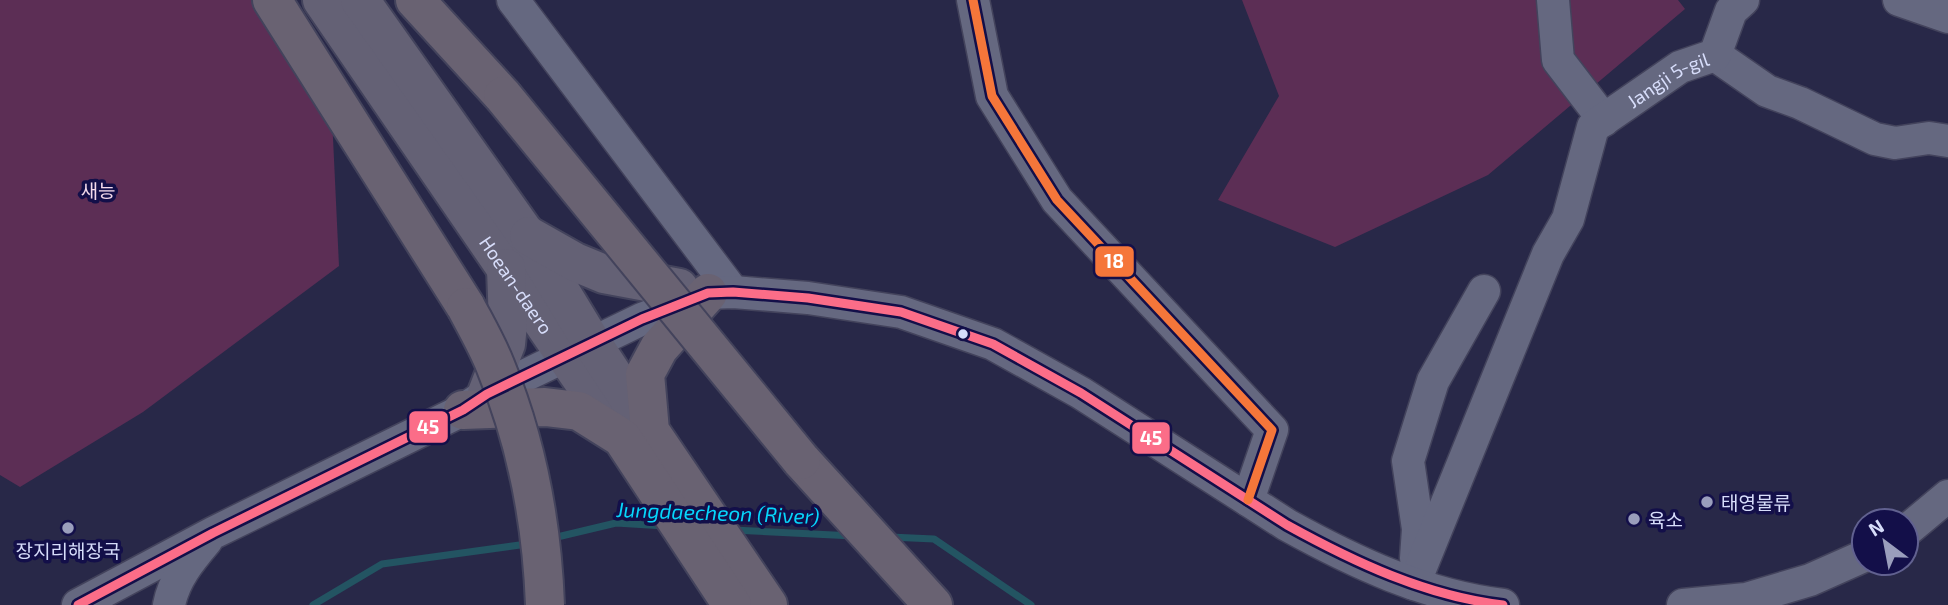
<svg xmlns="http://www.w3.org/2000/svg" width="1948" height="605" viewBox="0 0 1948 605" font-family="'Exo 2','Noto Sans KR',sans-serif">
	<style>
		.green { fill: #5c2e55 }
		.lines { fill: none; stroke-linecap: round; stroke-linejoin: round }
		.stream { stroke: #235462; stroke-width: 7 }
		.minor-casing { stroke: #43435c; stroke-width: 35 }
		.major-casing { stroke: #43435c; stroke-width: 42 }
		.highway-casing { stroke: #43435c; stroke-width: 42 }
		.minor { stroke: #656880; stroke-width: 32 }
		.major { stroke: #646175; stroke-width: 38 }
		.highway { stroke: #696272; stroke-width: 38 }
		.highway-bridge-casing { stroke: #43435c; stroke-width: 42; stroke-linecap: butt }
		.highway-bridge { stroke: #696272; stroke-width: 38 }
		.bus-1-casing { stroke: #130f49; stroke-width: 14 }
		.bus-2-casing { stroke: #130f49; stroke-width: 14 }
		.bus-1 { stroke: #fb6d88; stroke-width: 9 }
		.bus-2 { stroke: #f5763a; stroke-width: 9 }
		.bus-dot { fill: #d7ddfa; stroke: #130f49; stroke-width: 2.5 }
		.poi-dot { fill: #9a9ebc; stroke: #130f49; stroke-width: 2.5 }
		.labels { text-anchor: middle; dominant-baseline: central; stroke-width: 7; stroke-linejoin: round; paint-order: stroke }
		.street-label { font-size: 19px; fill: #d7ddfa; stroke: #130f49 }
		.park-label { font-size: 19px; fill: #f3daeb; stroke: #130f49 }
		.poi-label { font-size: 19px; fill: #d7ddfa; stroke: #130f49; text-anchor: start }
		.water-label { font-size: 21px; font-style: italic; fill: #06d6fc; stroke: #130f49 }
		.line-badge { stroke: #130f49; stroke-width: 2.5 }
		.badge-label { font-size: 19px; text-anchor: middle; font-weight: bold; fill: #fff }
	</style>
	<rect width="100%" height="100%" fill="#282848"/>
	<!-- green -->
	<g class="green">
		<polygon points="0,0 255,0 332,117 339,266 143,412 20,487 0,475"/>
		<polygon points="1242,0 1678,0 1685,9 1488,175 1335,247 1218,200 1279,96"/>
	</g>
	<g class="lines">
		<!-- stream -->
		<g class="stream">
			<polyline points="733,530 854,536"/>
			<polyline points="890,537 934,539 1031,605"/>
			<polyline points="553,538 616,523 665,526"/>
			<polyline points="313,605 382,564 527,544"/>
		</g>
		<!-- minor casing -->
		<g class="minor-casing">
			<g id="minor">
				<polyline points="513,0 733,292"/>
				<polyline points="973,0 992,96 1057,200 1272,430 1248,500"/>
				<polyline points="1553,0 1558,60 1604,120"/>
				<polyline points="1899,0 1948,17"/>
				<polyline points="1715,55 1767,91 1800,103 1875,139 1895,143 1929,138 1948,141"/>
				<polyline points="1906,531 1948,496"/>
				<polyline points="1416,558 1418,529 1408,461 1433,381 1484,291"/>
				<path id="s1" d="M1414,584L1548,254L1568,219L1593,127L1680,67L1715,55L1731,11L1743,0"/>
				<path d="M78,605L213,533L463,410L487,394L642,319L708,293L733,292L808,298L901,312L993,344L1081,393L1287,525C1354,562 1426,596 1503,605"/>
				<path d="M169,605C174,579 190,560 206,541"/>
				<polyline points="1683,605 1746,599 1810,580 1864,556"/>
			</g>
		</g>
		<!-- major casing -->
		<g class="major-casing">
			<g id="major">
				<path id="s2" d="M322,0L622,438"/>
				<polyline points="360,0 527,236 592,343 650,431"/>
				<polyline points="529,236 575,262 604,274 679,288"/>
				<polyline points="487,393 506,344 508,324 506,268"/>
			</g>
		</g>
		<!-- highway casing -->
		<g class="highway-casing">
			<g id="highway">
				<polyline points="272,0 466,307"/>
				<polyline points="415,0 503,96"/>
				<polyline points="708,293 659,348 645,374 650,431 768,605"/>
				<polyline points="463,410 545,407 579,411 622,438 732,605"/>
				<polyline points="801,460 933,605"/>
			</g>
		</g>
		<!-- minor -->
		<use href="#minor" class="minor"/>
		<!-- major -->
		<use href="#major" class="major"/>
		<!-- highway -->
		<use href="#highway" class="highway"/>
		<!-- highway-bridge casing -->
		<g class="highway-bridge-casing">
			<g id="highway-bridge">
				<polyline points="503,96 801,460"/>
				<path d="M466,307C476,326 487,345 495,365C526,440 542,524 545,605"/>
			</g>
		</g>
		<!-- highway-bridge -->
		<use href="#highway-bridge" class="highway-bridge"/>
		<!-- bus-1 casing -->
		<g class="bus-1-casing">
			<path id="bus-1" d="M78,605L213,533L463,410L487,394L642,319L708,293L733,292L808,298L901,312L993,344L1081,393L1287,525C1354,562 1426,596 1503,605"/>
		</g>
		<!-- bus-2 casing -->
		<g class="bus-2-casing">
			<polyline id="bus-2" points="973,0 992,96 1057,200 1272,430 1248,500"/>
		</g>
		<!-- bus-1 -->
		<use href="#bus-1" class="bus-1"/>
		<!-- bus-2 -->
		<use href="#bus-2" class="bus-2"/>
	</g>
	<!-- markers -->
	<circle class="bus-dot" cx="963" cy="334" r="6"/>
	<g class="poi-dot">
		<circle cx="1707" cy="502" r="7"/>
		<circle cx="1634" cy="519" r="7"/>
		<circle cx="68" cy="528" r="7"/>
	</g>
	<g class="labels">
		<!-- street labels -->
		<g class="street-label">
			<text stroke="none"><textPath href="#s1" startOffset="581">Jangji 5-gil</textPath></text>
			<text stroke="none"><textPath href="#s2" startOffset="345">Hoean-daero</textPath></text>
		</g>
		<!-- park labels -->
		<g class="park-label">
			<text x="98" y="190">새능</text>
		</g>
		<!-- poi labels -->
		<g class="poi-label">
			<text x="1721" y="502">태영물류</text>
			<text x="1648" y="519">육소</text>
			<text x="68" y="550" text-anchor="middle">장지리해장국</text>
		</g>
		<!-- water labels -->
		<g class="water-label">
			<text transform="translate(718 512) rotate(2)">Jungdaecheon (River)</text>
		</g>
	</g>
	<g class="line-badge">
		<rect x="1094" y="245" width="41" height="33" rx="7" fill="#f5763a"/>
		<rect x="408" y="410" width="41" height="34" rx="7" fill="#fb6d88"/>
		<rect x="1131" y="421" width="40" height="34" rx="7" fill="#fb6d88"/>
	</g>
	<g class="badge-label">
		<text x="1114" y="268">18</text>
		<text x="428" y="434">45</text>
		<text x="1151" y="445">45</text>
	</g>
	<!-- north arrow -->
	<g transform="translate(1885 542) rotate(328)"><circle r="33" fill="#130f49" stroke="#616190" stroke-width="2"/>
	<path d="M0-5L12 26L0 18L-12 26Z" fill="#9a9ebc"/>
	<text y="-10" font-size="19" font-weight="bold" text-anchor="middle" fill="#d7ddfa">N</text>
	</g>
</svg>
